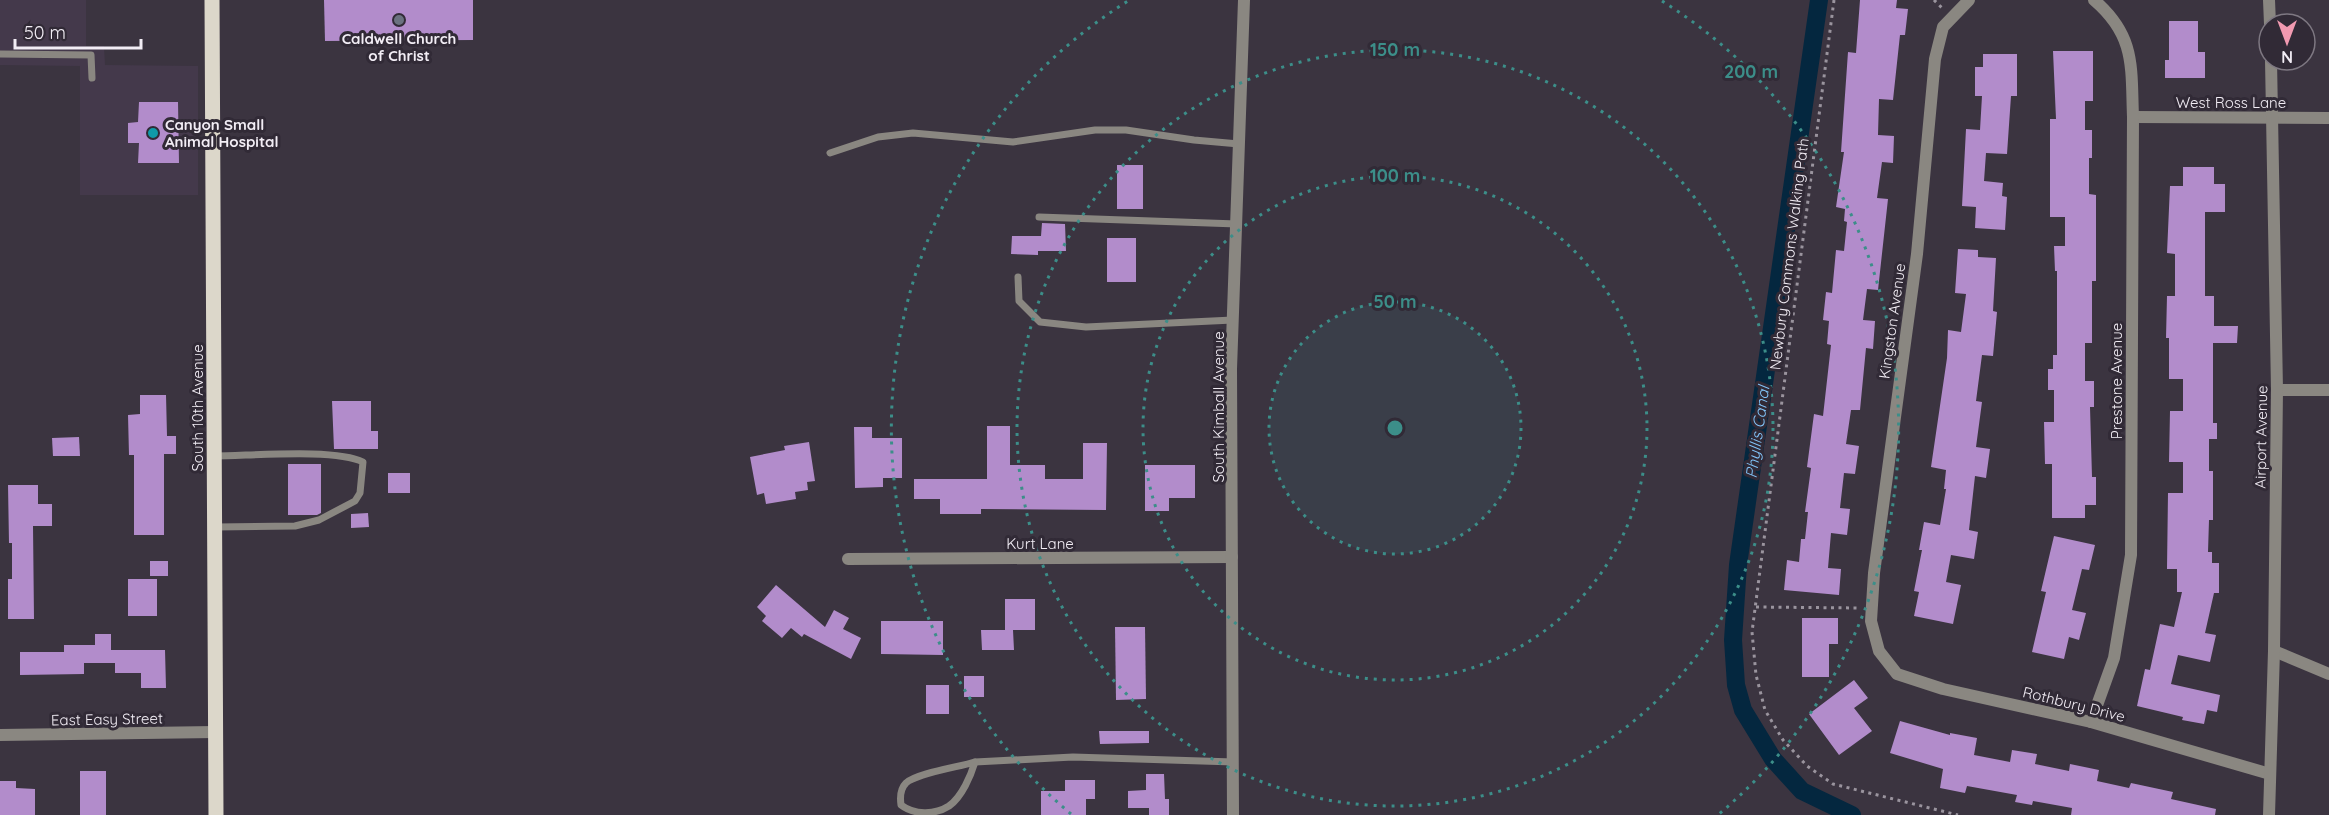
<svg xmlns="http://www.w3.org/2000/svg" width="2329" height="815" viewBox="0 0 2329 815" font-family="Quicksand,sans-serif">
	<style>
		.built { fill: #44394b }
		.lines { fill: none; stroke-linecap: round; stroke-linejoin: round }
		.canal { stroke: #04273f; stroke-width: 18 }
		.building { fill: #b28ccb }
		.path { stroke: #9a949e; stroke-width: 3; stroke-dasharray: 3 4.5; stroke-linecap: butt }
		.service { stroke: #8a8781; stroke-width: 7 }
		.minor { stroke: #8a8781; stroke-width: 12 }
		.tertiary { stroke: #8a8781; stroke-width: 12 }
		.primary { stroke: #dcd7ca; stroke-width: 15 }
		.ring { fill: none; stroke: #3c8e89; stroke-width: 3; stroke-dasharray: 3 6 }
		.worship-dot { fill: #6b7280; stroke: #312a36; stroke-width: 2 }
		.culture-dot { fill: #0f9aa8; stroke: #312a36; stroke-width: 2 }
		.labels { text-anchor: middle; dominant-baseline: central; stroke-width: 6; stroke-linejoin: round; paint-order: stroke }
		.poi-label { font-size: 15px; font-weight: bold; fill: #f2edf5; stroke: #312a36 }
		.street-label { font-size: 15px; fill: #f2edf5; stroke: #312a36 }
		.water-label { font-size: 16px; font-style: italic; fill: #83c7fd; stroke: #312a36 }
		.centre { fill: #3c8e89; stroke: #312a36; stroke-width: 3 }
		.ring-label { font-size: 18px; text-anchor: middle; font-weight: bold; fill: #3c8e89; stroke: #312a36; stroke-width: 6; stroke-linejoin: round; paint-order: stroke }
	</style>
	<rect width="100%" height="100%" fill="#3b3440"/>
	<!-- built -->
	<polygon class="built" points="0,0 86,0 86,46 104,46 105,65 198,66 198,195 80,195 80,66 0,65"/>
	<g class="lines">
		<!-- canal -->
		<polyline class="canal" points="1819,0 1738,565 1733,640 1736,685 1743,710 1773,759 1802,791 1852,815"/>
	</g>
	<!-- building -->
	<g class="building">
		<polygon points="324,0 473,0 473,40 325,41"/>
		<polygon points="1860,0 1897,0 1896,8 1908,9 1905,35 1900,35 1893,100 1879,99 1878,135 1894,136 1893,163 1882,162 1877,198 1888,199 1878,290 1867,289 1863,320 1875,321 1873,349 1866,348 1860,410 1851,410 1846,444 1859,446 1855,474 1844,473 1840,508 1850,509 1847,535 1831,533 1828,568 1841,569 1839,595 1784,590 1787,560 1799,562 1801,539 1805,539 1808,512 1805,512 1811,468 1807,467 1814,414 1823,416 1831,345 1827,344 1829,321 1823,320 1826,292 1832,293 1836,250 1844,251 1847,222 1844,221 1845,209 1836,207 1844,152 1841,152 1848,52 1856,53"/>
		<polygon points="2169,21 2198,21 2198,52 2205,52 2205,78 2165,78 2165,60 2169,60"/>
		<polygon points="2053,51 2093,51 2093,101 2085,101 2085,130 2092,130 2092,158 2089,158 2089,194 2096,195 2096,281 2092,281 2092,343 2085,343 2085,381 2094,381 2094,407 2090,407 2092,477 2096,477 2096,505 2085,505 2085,518 2052,518 2052,464 2045,464 2044,422 2054,422 2054,390 2048,390 2048,369 2053,369 2053,355 2057,355 2057,271 2055,271 2054,246 2065,246 2065,217 2050,217 2050,119 2056,119"/>
		<polygon points="1983,54 2017,54 2017,96 2011,96 2007,154 1986,153 1984,181 2003,183 2002,196 2007,197 2005,230 1975,228 1976,207 1962,206 1966,129 1980,130 1982,96 1975,96 1975,67 1983,67"/>
		<polygon points="139,102 178,102 179,163 138,163 139,143 128,143 128,123 138,122"/>
		<rect x="1117" y="165" width="26" height="44"/>
		<polygon points="2183,167 2214,167 2214,184 2225,184 2225,212 2205,212 2205,296 2214,296 2214,326 2238,326 2237,343 2213,343 2213,423 2217,423 2217,439 2209,439 2209,471 2213,471 2213,520 2209,520 2208,552 2212,552 2212,563 2219,563 2219,593 2214,593 2205,633 2216,635 2210,662 2178,655 2171,684 2220,695 2217,712 2207,710 2204,724 2182,720 2183,717 2137,706 2145,669 2150,670 2160,624 2174,627 2182,592 2177,592 2177,569 2167,569 2168,493 2183,493 2183,462 2169,462 2170,411 2183,411 2183,379 2169,379 2169,338 2166,338 2167,296 2175,296 2175,254 2167,253 2170,186 2183,186"/>
		<polygon points="1042,223 1065,224 1066,251 1038,251 1038,255 1011,254 1012,236 1041,236"/>
		<rect x="1107" y="238" width="29" height="44"/>
		<polygon points="1958,249 1978,250 1978,257 1996,258 1993,311 1997,312 1993,356 1982,355 1976,401 1982,402 1976,447 1990,449 1986,478 1975,476 1969,530 1978,532 1974,559 1951,555 1946,582 1961,585 1953,624 1914,616 1919,592 1914,591 1922,550 1919,550 1924,522 1940,525 1946,489 1944,489 1946,470 1931,467 1947,358 1948,330 1961,332 1966,294 1955,293"/>
		<polygon points="140,395 166,395 167,436 176,436 176,454 164,454 164,535 134,535 134,455 129,455 128,415 140,414"/>
		<polygon points="332,401 371,401 371,431 378,431 378,449 334,449"/>
		<polygon points="987,426 1010,426 1010,465 1045,465 1045,479 1083,479 1083,443 1107,443 1106,510 981,509 981,514 940,514 940,499 914,499 914,479 987,479"/>
		<polygon points="854,427 872,427 872,438 902,438 902,478 883,478 883,487 855,488"/>
		<polygon points="79,437 80,456 53,456 52,438"/>
		<polygon points="809,442 815,481 807,482 808,490 795,492 796,499 766,504 764,493 757,495 750,457 785,450 784,446"/>
		<polygon points="288,464 321,464 321,513 317,515 288,515"/>
		<polygon points="1145,465 1195,465 1195,498 1169,498 1169,511 1145,511"/>
		<rect x="388" y="473" width="22" height="20"/>
		<polygon points="8,485 38,485 38,504 52,504 52,526 33,526 34,619 8,619 8,579 12,579 12,543 9,543"/>
		<polygon points="368,513 369,527 351,528 351,514"/>
		<polygon points="2054,536 2095,545 2089,570 2082,569 2072,610 2086,613 2079,640 2069,637 2064,659 2032,652 2046,592 2041,591"/>
		<rect x="150" y="561" width="18" height="15"/>
		<rect x="128" y="579" width="29" height="37"/>
		<polygon points="776,585 825,627 834,610 849,618 843,629 861,638 851,659 804,634 802,637 791,628 782,638 762,621 766,616 757,607"/>
		<polygon points="1005,599 1035,599 1035,630 1013,630 1014,650 982,650 981,630 1005,630"/>
		<polygon points="1802,618 1838,618 1838,644 1829,644 1829,677 1802,677"/>
		<polygon points="881,621 943,621 943,655 881,654"/>
		<polygon points="1115,627 1145,627 1146,699 1116,700"/>
		<polygon points="95,634 111,634 111,650 165,650 166,688 141,688 141,673 115,673 115,663 84,663 84,674 20,675 20,652 64,652 64,645 95,645"/>
		<rect x="964" y="676" width="20" height="21"/>
		<polygon points="1854,680 1868,698 1854,708 1872,731 1839,755 1809,714"/>
		<rect x="926" y="685" width="23" height="29"/>
		<polygon points="1900,721 1950,735 1950,733 1977,738 1974,755 2010,762 2012,750 2037,754 2035,764 2069,771 2070,764 2099,770 2097,781 2129,788 2131,783 2173,792 2171,799 2216,809 2215,815 2071,815 2072,808 2033,801 2032,805 2015,802 2017,795 1967,786 1965,793 1940,788 1943,769 1890,753"/>
		<polygon points="1099,731 1149,731 1149,743 1100,744"/>
		<rect x="80" y="771" width="26" height="44"/>
		<polygon points="1146,774 1164,774 1165,799 1169,799 1169,815 1149,815 1149,808 1128,808 1128,791 1146,790"/>
		<polygon points="1065,780 1095,780 1095,799 1086,799 1086,815 1041,815 1041,791 1065,791"/>
		<polygon points="0,781 16,781 16,788 35,789 35,815 0,815"/>
	</g>
	<g class="lines">
		<!-- path -->
		<g class="path">
			<polyline points="1834,0 1752,632 1756,675 1765,710 1783,740 1807,766 1833,784 1958,815"/>
			<polyline points="1934,0 1943,9"/>
			<polyline points="1756,607 1859,608"/>
		</g>
		<!-- service -->
		<g class="service">
			<polyline points="0,54 91,55 92,78"/>
			<polyline points="830,153 878,137 913,133 1013,142 1095,130 1126,130 1194,140 1239,144"/>
			<polyline points="1039,217 1237,224"/>
			<polyline points="1018,277 1019,301 1040,322 1086,327 1233,320"/>
			<path d="M215,456C249,456 336,448 363,462L360,493L355,501L319,520L295,526L216,527"/>
			<polyline points="975,762 1073,757 1234,762"/>
			<path d="M975,762C971,775 962,797 949,806C935,815 914,815 901,805C900,798 900,789 906,783C917,773 959,767 975,762Z"/>
		</g>
		<!-- minor -->
		<g class="minor">
			<polyline points="1969,0 1943,27 1935,59 1917,254 1874,573 1871,621 1879,651 1897,674 1943,689 2091,722 2270,774"/>
			<polyline points="2269,0 2270,24"/>
			<polyline points="2133,117 2329,118"/>
			<polyline points="2277,390 2329,390"/>
			<polyline points="848,559 1232,557"/>
			<polyline points="2274,651 2329,674"/>
			<path d="M2091,722L2114,658L2131,555L2133,117C2131,67 2136,36 2094,0"/>
			<polyline points="0,735 215,732"/>
			<polyline points="2269,815 2274,651 2277,390 2271,60"/>
		</g>
		<!-- tertiary -->
		<polyline class="tertiary" points="1233,815 1231,369 1244,0"/>
		<!-- primary -->
		<polyline class="primary" points="212,0 216,815"/>
	</g>
	<!-- distance rings -->
	<circle cx="1395" cy="428" r="126" fill="#3c8e89" fill-opacity=".12"/>
	<g class="ring">
		<circle cx="1395" cy="428" r="126"/>
		<circle cx="1395" cy="428" r="252"/>
		<circle cx="1395" cy="428" r="378"/>
		<path d="M1071 814A504 504 0 0 1 1128 1M1662 1A504 504 0 0 1 1719 814"/>
	</g>
	<!-- markers -->
	<circle class="worship-dot" cx="399" cy="20" r="6"/>
	<circle class="culture-dot" cx="153" cy="133" r="6"/>
	<g class="labels">
		<!-- poi labels -->
		<g class="poi-label">
			<text x="399" y="38">Caldwell Church<tspan x="399" dy="17">of Christ</tspan></text>
			<text x="165" y="124" text-anchor="start">Canyon Small<tspan x="165" dy="17">Animal Hospital</tspan></text>
		</g>
		<!-- street labels -->
		<g class="street-label">
			<text x="2231" y="102">West Ross Lane</text>
			<text transform="translate(1789 254) rotate(-83)">Newbury Commons Walking Path</text>
			<text transform="translate(1892 321) rotate(-82)">Kingston Avenue</text>
			<text transform="translate(2116 381) rotate(-90)">Prestone Avenue</text>
			<text transform="translate(1218 407) rotate(-90)">South Kimball Avenue</text>
			<text transform="translate(197 408) rotate(-90)">South 10th Avenue</text>
			<text transform="translate(2261 437) rotate(-89)">Airport Avenue</text>
			<text x="1040" y="543">Kurt Lane</text>
			<text transform="translate(2074 704) rotate(14)">Rothbury Drive</text>
			<text transform="translate(107 719) rotate(-1)">East Easy Street</text>
		</g>
		<!-- water labels -->
		<g class="water-label">
			<text transform="translate(1757 432) rotate(-82)">Phyllis Canal</text>
		</g>
	</g>
	<circle cx="1395" cy="428" r="9" class="centre"/>
	<g class="ring-label">
		<text x="1395" y="56">150 m</text>
		<text x="1751" y="78">200 m</text>
		<text x="1395" y="182">100 m</text>
		<text x="1395" y="308">50 m</text>
	</g>
	<!-- north arrow -->
	<g transform="translate(2287 42) rotate(180)"><circle r="28" fill="#312a36" stroke="#7e7882" stroke-width="1.5"/>
	<path d="M0-4.5L10 22L0 15L-10 22Z" fill="#f19ab1"/>
	<text y="-9" font-size="16" font-weight="bold" text-anchor="middle" fill="#f2edf5">N</text>
	</g>
	<!-- scale -->
	<path d="M15 39v9h126v-9" fill="none" stroke="#f2edf5" stroke-width="3"/>
	<text x="24" y="39" font-size="18" fill="#f2edf5" stroke="#312a36" stroke-width="4.5" paint-order="stroke">50 m</text>
</svg>
